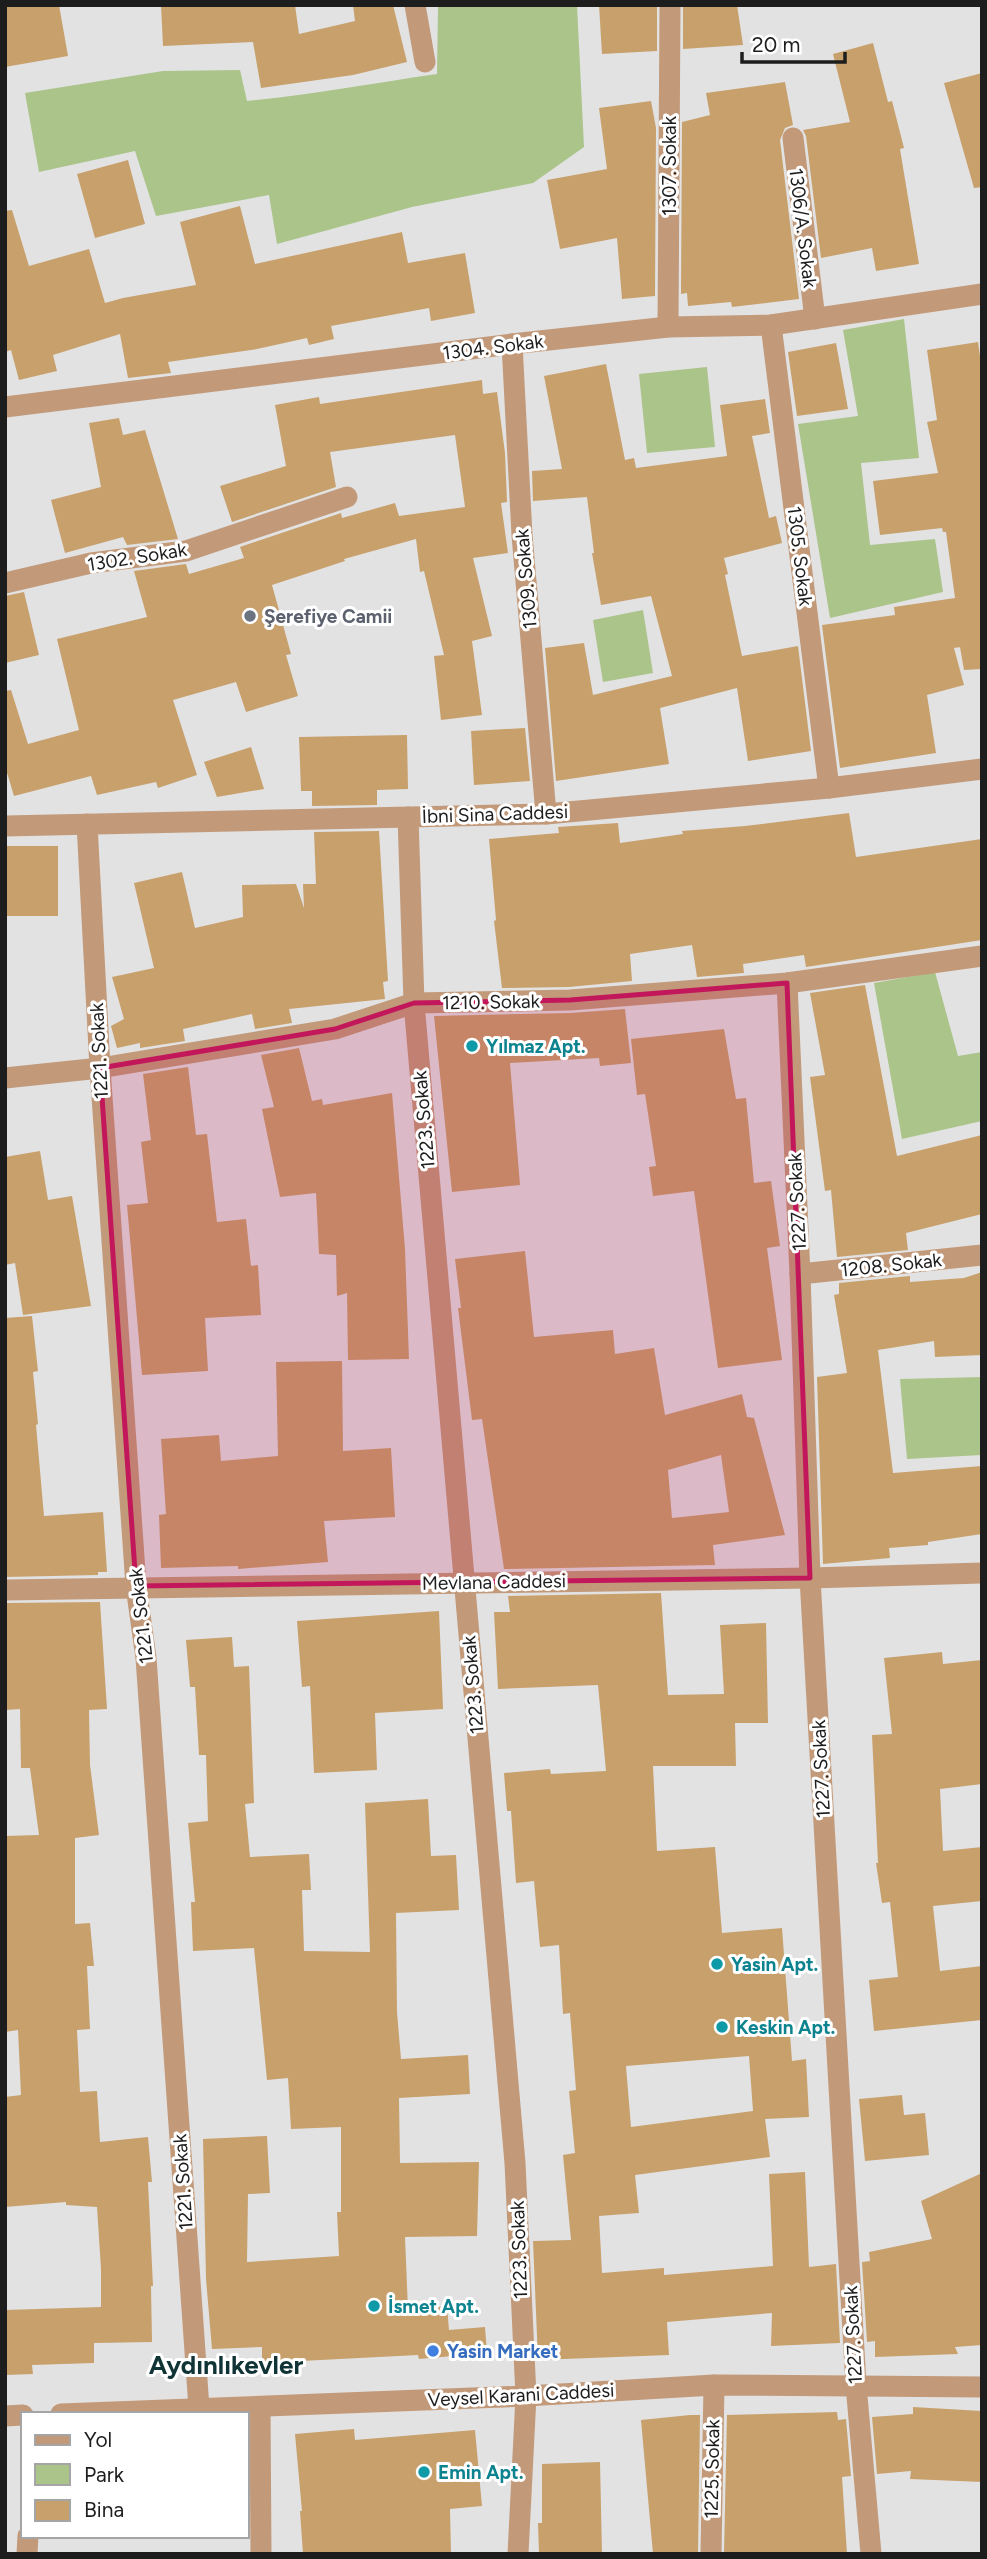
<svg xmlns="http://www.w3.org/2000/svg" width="987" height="2559" viewBox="0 0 987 2559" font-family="Figtree,sans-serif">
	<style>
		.green { fill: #abc48a }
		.building { fill: #c8a06c; fill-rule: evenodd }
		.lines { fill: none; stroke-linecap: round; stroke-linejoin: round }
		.minor { stroke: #c29a7a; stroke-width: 21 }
		.tertiary { stroke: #c29a7a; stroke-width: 21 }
		.marked { fill: #c2185b; fill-opacity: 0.2; stroke: #c2185b; stroke-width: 5; stroke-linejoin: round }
		.worship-dot { fill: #6b7280; stroke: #fff; stroke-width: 2.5 }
		.culture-dot { fill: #0f9aa8; stroke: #fff; stroke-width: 2.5 }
		.shop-dot { fill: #3f7fe0; stroke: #fff; stroke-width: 2.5 }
		.labels { text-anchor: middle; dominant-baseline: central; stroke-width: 6; stroke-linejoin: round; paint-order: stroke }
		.street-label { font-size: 19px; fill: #1d1d1e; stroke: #fff }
		.worship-label { font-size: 19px; font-weight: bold; fill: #5b616d; stroke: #fff; text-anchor: start }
		.culture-label { font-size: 19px; font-weight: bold; fill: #0d838f; stroke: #fff; text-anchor: start }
		.shop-label { font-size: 19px; font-weight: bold; fill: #366cbe; stroke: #fff; text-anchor: start }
		.district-label { font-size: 26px; font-weight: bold; fill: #103336; stroke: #fff }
	</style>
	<rect width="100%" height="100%" fill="#e2e2e3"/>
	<!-- green -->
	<g class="green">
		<path d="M577,5L584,147L533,183L412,207L277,244L269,195L156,216L135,151L39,172L25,93L163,71L240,70L247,101C311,95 374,83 437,74L438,6Z"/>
		<polygon points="904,319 919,458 861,463 870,545 935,539 943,592 830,618 798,424 858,416 843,330"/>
		<polygon points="707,367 715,447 647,453 639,374"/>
		<polygon points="643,610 653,673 603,682 593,620"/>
		<polygon points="935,972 958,1056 982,1052 982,1121 902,1139 874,983"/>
		<polygon points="982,1377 982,1455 907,1459 900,1379"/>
	</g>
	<!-- building -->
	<g class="building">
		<polygon points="5,5 59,5 68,56 5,67"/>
		<polygon points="161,5 295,5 299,34 355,21 353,5 393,5 407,62 353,75 261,88 253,42 163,46"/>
		<polygon points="599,5 657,5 657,51 602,54"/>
		<polygon points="683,5 737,5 743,45 683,49"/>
		<polygon points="873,43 888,102 892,101 904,148 900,149 919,264 876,271 872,248 821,258 806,136 803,130 850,122 833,54"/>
		<polygon points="982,73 982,187 974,188 944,83"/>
		<polygon points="785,82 793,125 785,128 780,140 799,299 732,307 731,302 688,306 687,293 681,294 682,122 710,115 706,93"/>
		<polygon points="651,101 656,128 655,296 622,299 617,238 560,249 547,180 607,169 599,108"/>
		<polygon points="128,160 145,224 95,238 77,174"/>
		<polygon points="240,206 255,264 402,232 408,263 465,253 475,313 431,321 429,308 331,326 334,339 309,345 307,338 257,349 168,362 171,373 128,378 120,334 53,355 57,371 19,380 11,350 5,352 5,211 12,210 29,266 89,249 105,303 123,298 196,285 180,222"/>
		<polygon points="978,342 982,370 982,669 964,670 957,630 960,647 954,648 964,685 927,695 936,753 840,768 822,625 895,615 894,607 955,598 946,532 943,532 942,528 880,535 873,481 938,473 927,422 937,420 927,350"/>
		<polygon points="836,343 848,409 797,416 788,352"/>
		<polygon points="606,364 625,460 634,458 636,468 727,456 720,405 765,399 770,433 752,436 769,518 776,516 782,543 724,558 728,574 725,575 742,656 798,646 811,751 748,761 737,688 660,708 669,764 556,781 545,648 584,643 593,695 672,676 651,596 601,605 592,553 594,553 587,497 533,501 532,471 562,469 544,376"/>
		<polygon points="482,380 483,394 497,392 505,453 507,502 501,503 508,553 473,558 492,636 472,641 482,715 441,720 434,656 444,655 424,571 420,572 416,539 344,559 345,561 272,585 291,654 286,655 298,696 246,712 236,682 173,700 197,775 158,788 156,782 97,795 91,776 14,796 5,766 5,691 11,690 28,744 79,730 57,639 147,617 134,571 186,564 189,574 244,558 240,547 341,513 342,518 395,503 399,516 465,507 455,435 330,452 336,487 232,522 220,486 286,466 275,405 319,397 320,404"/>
		<polygon points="119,418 123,435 145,430 178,539 127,545 123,537 65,553 51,500 101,487 89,423"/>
		<polygon points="24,592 39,655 5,663 5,596"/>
		<polygon points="525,728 530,781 474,785 471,731"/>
		<polygon points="407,735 408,789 377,790 377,805 312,806 312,791 301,791 299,737"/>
		<polygon points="251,747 264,789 217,797 204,762"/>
		<polygon points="849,813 856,857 982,839 982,940 806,967 804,955 743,964 744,973 697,977 692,945 630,954 632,981 569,987 502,988 494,921 496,920 489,839 559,833 558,827 618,823 620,843 683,834 682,831 745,826"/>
		<polygon points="379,831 388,981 383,982 385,999 289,1009 292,1023 255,1029 252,1014 183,1029 185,1041 140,1048 140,1043 117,1048 111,1026 124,1019 112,977 154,968 134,883 182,872 195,928 243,917 242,885 296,884 304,908 303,884 316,884 314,832"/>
		<rect x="5" y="846" width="53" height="70"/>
		<polygon points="865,985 897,1156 982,1135 982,1214 906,1233 908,1250 837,1257 831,1190 825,1191 810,1077 825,1075 810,993"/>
		<polygon points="625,1009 631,1063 600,1066 599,1058 510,1063 520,1185 452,1192 434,1016 570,1013"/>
		<polygon points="724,1029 736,1099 746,1098 754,1183 771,1181 780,1246 767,1248 782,1360 718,1368 694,1191 653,1196 649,1167 656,1166 645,1094 637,1095 631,1039"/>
		<polygon points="299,1048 312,1101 322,1099 323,1105 392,1093 405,1249 409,1359 348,1360 347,1293 337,1296 336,1255 319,1254 316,1193 280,1197 262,1109 274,1107 261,1055"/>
		<polygon points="188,1067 196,1135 207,1134 217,1222 246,1219 251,1266 258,1265 261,1315 205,1318 208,1371 142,1375 127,1205 148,1203 141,1142 151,1140 143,1074"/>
		<polygon points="40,1151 48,1200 72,1196 91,1306 23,1315 15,1263 5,1265 5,1157"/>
		<path d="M525,1251L534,1337L613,1330L615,1354L654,1348L665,1415L742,1394L747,1417L754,1418L785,1535L713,1545L715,1565L504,1569L482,1419L472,1420L458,1308H461L455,1259ZM721,1455L729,1512L672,1518L668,1470Z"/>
		<polygon points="982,1272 982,1355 935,1357 934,1341 878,1350 893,1473 982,1466 982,1534 928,1542 928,1545 889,1548 890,1558 823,1564 817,1377 847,1373 834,1295 839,1294 839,1283 910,1276 910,1282 964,1278"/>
		<polygon points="32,1316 38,1371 33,1372 38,1424 36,1425 44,1516 103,1512 107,1572 98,1572 98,1575 5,1577 5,1318"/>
		<polygon points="342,1361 343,1451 391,1448 395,1517 324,1521 328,1562 238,1569 238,1566 161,1568 159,1515 166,1514 161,1439 219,1435 221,1461 278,1456 276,1362"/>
		<path d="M661,1593L668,1695L724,1694L720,1625L766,1623L768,1723H735L736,1766H653L657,1851L715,1847L722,1933L782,1928L792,2061L806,2059L809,2117L765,2119L770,2157L635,2175L639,2213L599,2216L602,2273L664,2268V2275L773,2266L769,2174L805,2172L809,2267L836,2264L840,2343L771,2346L772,2313L667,2322L669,2355L538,2360L533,2241L571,2240L563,2155L575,2153L569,2091L576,2090L570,2013L563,2014L559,1945L540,1947L534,1881L516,1883L511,1811H507L504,1773L550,1769L551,1774L606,1771L598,1685L498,1689L494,1612H510L508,1596ZM749,2056L753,2111L631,2127L626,2066Z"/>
		<polygon points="100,1602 107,1709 89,1710 90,1765 99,1835 75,1838 75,1924 90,1923 94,1966 87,1966 90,2029 77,2030 80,2092 97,2091 100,2142 148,2137 152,2182 148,2182 153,2286 151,2286 152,2342 94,2343 94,2363 32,2365 33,2374 5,2375 5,2310 101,2307 101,2269 97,2207 66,2205 66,2202 5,2207 5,2097 21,2095 18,2030 5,2032 5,1836 39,1835 30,1768 21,1768 20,1709 5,1710 5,1603"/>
		<polygon points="439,1611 443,1709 375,1713 377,1770 314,1773 310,1686 302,1687 297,1621"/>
		<polygon points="232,1637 234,1667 249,1666 254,1803 245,1804 250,1857 309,1854 311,1890 302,1890 304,1951 370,1952 365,1803 428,1799 431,1856 456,1855 459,1910 396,1913 397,2012 401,2059 468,2055 470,2094 399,2098 400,2163 479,2162 477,2236 405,2237 408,2310 447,2306 449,2330 485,2327 487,2353 419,2359 418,2355 262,2363 262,2347 212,2349 206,2279 203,2139 267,2136 270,2193 248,2194 247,2262 339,2256 337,2212 341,2212 341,2127 291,2129 288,2078 267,2080 254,1948 193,1951 191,1902 195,1902 188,1823 208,1821 206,1755 199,1755 195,1687 190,1687 186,1640"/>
		<polygon points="942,1652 943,1664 982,1660 982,1784 940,1789 943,1851 982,1847 982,1901 933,1906 940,1971 982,1966 982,2020 874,2031 869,1980 898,1977 890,1902 882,1903 876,1863 878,1863 872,1735 892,1734 884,1658"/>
		<polygon points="902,2095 904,2115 925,2113 929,2155 865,2161 859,2099"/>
		<polygon points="982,2173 982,2345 955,2347 958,2354 875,2357 875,2341 867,2342 862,2262 870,2261 869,2252 932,2239 921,2201"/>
		<polygon points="913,2407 982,2411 982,2482 910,2479 911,2471 877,2474 872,2417 913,2414"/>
		<polygon points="837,2412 838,2420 846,2419 851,2476 842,2477 847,2554 724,2554 727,2415"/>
		<polygon points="690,2415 700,2415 698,2554 653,2554 641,2420"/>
		<polygon points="354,2429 355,2440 475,2430 482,2506 450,2509 451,2554 303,2554 300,2511 302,2511 295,2434"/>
		<polygon points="600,2462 602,2554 539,2554 538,2523 542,2523 542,2464"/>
	</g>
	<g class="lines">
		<!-- minor -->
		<g class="minor">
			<polyline points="415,5 425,62"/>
			<polyline points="793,138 815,319"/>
			<polyline points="771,325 829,788"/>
			<polyline points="668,327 670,5"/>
			<polyline points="512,344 522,535 546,814"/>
			<polyline points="5,407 512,344 668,327 771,325 982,294"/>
			<polyline points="5,583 91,563 186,551 347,497"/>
			<polyline points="408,817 414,1003 515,2163 526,2396 518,2554"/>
			<polyline points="87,824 100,1068 136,1586 146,1658 199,2408"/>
			<polyline points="787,983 800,1274 810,1578 856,2385 871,2554"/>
			<polyline points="5,1078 100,1068 335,1029 414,1003 570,1000 787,983 982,956"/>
			<polyline points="800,1274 982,1255"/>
			<polyline points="260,2407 261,2554"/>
			<polyline points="27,2554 28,2536"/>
			<polyline points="711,2554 714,2385"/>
		</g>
		<!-- tertiary -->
		<g class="tertiary">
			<polyline points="5,826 546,814 829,788 982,769"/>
			<polyline points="5,1590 810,1578 982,1573"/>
			<polyline points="61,2414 526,2396 714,2385 982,2387"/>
			<polyline points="5,2416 23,2415"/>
		</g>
	</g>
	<!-- marked area -->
	<path class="marked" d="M787,983L810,1578L136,1586L100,1068L335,1029L414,1003L570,1000Z"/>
	<!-- markers -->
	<circle class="worship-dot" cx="250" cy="616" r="7"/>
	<g class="culture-dot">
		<circle cx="472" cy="1046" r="7"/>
		<circle cx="717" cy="1964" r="7"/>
		<circle cx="722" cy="2027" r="7"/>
		<circle cx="374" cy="2306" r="7"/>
		<circle cx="424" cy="2472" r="7"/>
	</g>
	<circle class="shop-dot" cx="433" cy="2351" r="7"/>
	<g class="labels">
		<!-- street labels -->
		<g class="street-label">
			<text transform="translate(669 166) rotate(-90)">1307. Sokak</text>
			<text transform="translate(803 228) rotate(83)">1306/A. Sokak</text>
			<text transform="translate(493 347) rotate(-7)">1304. Sokak</text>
			<text transform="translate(800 556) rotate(83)">1305. Sokak</text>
			<text transform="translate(137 557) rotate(-9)">1302. Sokak</text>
			<text transform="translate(526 579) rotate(-95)">1309. Sokak</text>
			<text transform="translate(495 814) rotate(-2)">İbni Sina Caddesi</text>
			<text transform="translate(491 1002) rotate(-1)">1210. Sokak</text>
			<text transform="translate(99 1051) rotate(-93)">1221. Sokak</text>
			<text transform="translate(424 1120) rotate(-95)">1223. Sokak</text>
			<text transform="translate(797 1202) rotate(-93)">1227. Sokak</text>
			<text transform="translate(891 1265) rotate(-6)">1208. Sokak</text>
			<text transform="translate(494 1582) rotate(-1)">Mevlana Caddesi</text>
			<text transform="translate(141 1616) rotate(-97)">1221. Sokak</text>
			<text transform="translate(473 1685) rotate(-95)">1223. Sokak</text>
			<text transform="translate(821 1769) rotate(-93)">1227. Sokak</text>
			<text transform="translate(183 2182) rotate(-94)">1221. Sokak</text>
			<text transform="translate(519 2250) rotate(-92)">1223. Sokak</text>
			<text transform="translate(853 2335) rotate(-93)">1227. Sokak</text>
			<text transform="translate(521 2395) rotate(-3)">Veysel Karani Caddesi</text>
			<text transform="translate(712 2469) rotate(-89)">1225. Sokak</text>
		</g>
		<!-- worship labels -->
		<g class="worship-label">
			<text x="264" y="616">Şerefiye Camii</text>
		</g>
		<!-- culture labels -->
		<g class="culture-label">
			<text x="486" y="1046">Yılmaz Apt.</text>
			<text x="731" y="1964">Yasin Apt.</text>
			<text x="736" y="2027">Keskin Apt.</text>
			<text x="388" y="2306">İsmet Apt.</text>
			<text x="438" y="2472">Emin Apt.</text>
		</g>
		<!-- shop labels -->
		<g class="shop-label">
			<text x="447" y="2351">Yasin Market</text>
		</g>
		<!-- district labels -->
		<g class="district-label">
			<text x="226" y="2365">Aydınlıkevler</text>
		</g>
	</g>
	<!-- border -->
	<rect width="987" height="2559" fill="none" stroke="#1d1d1e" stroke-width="14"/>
	<!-- legend -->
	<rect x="21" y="2412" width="228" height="126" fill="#ffffff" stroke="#a5a5a5" stroke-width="2"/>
	<rect x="35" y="2435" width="35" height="10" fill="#c29a7a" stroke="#a5a5a5" stroke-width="2"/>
	<text x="84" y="2447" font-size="21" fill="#1d1d1e">Yol</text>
	<rect x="35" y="2464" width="35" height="21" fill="#abc48a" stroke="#a5a5a5" stroke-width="2"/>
	<text x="84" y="2482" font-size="21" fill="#1d1d1e">Park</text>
	<rect x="35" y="2500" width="35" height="21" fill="#c8a06c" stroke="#a5a5a5" stroke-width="2"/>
	<text x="84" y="2517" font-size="21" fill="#1d1d1e">Bina</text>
	<!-- scale -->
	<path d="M742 52v10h103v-10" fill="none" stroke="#1d1d1e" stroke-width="3.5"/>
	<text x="752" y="52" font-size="21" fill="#1d1d1e" stroke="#ffffff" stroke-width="5" paint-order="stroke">20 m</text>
</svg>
